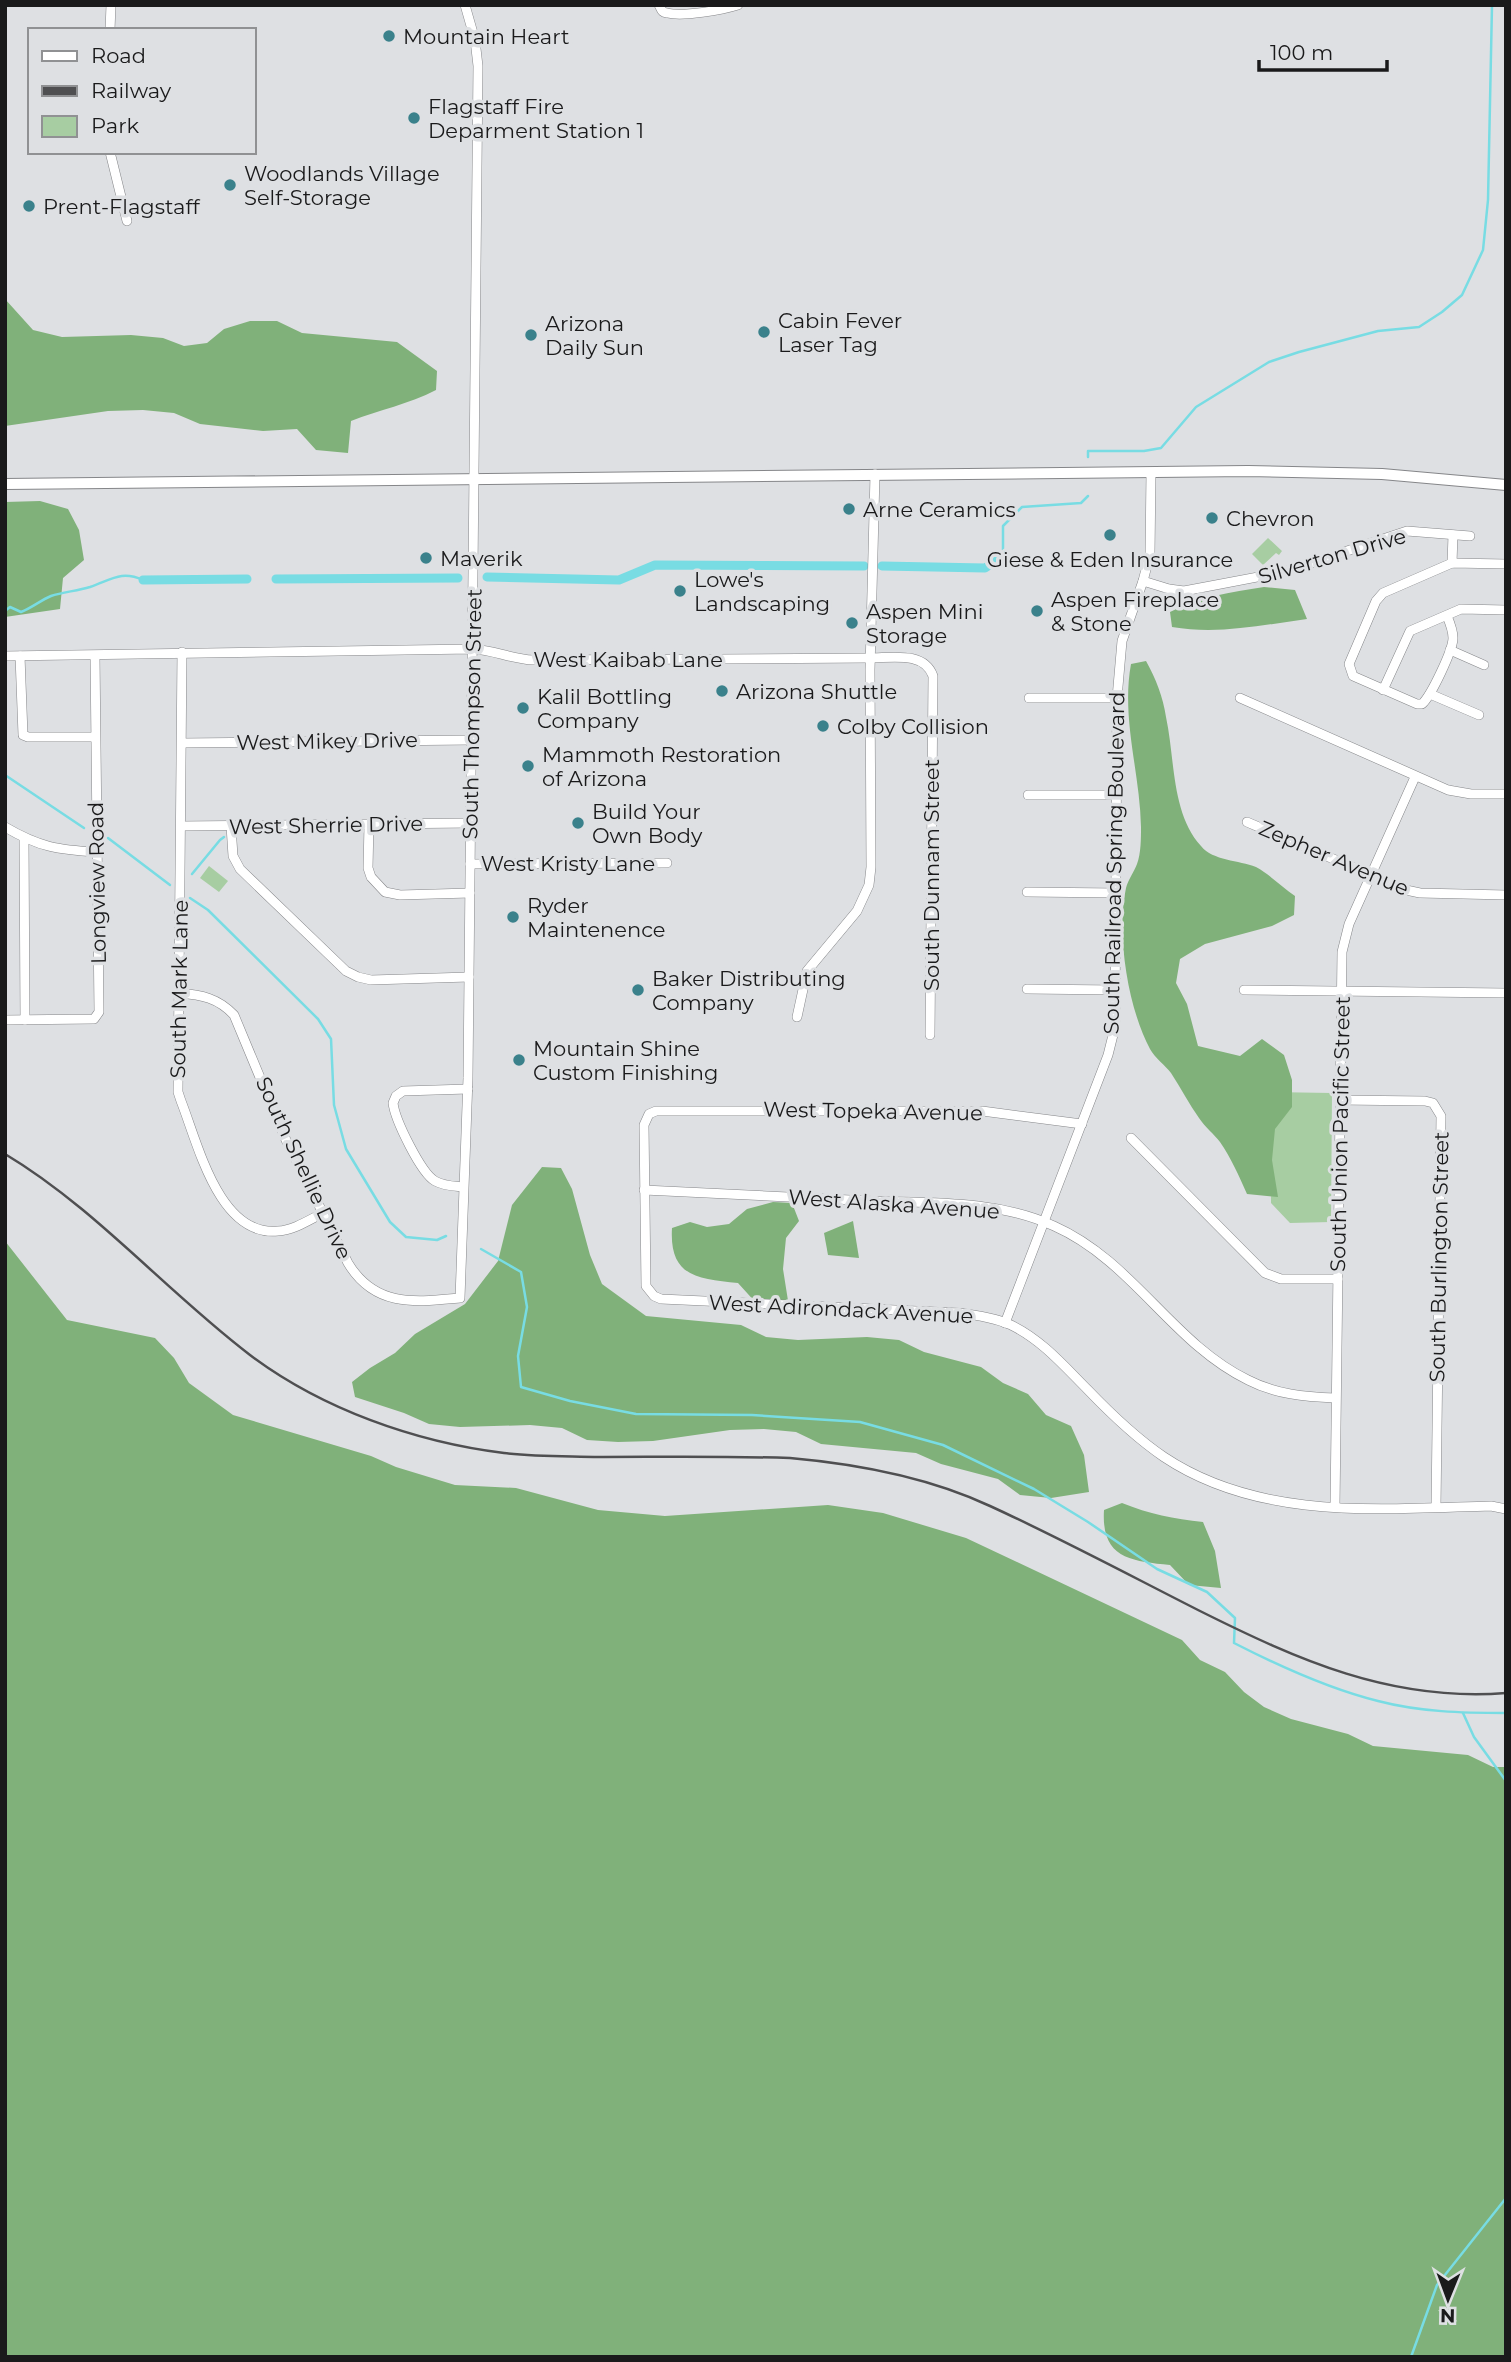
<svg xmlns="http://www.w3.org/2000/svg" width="1511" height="2362" viewBox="0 0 1511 2362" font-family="Montserrat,sans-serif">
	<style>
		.green { fill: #a7cda2 }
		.forest { fill: #80b17a }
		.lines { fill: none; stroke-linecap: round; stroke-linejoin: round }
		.stream { stroke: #78dce3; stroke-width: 2.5 }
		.canal { stroke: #78dce3; stroke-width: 9 }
		.minor-casing { stroke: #858689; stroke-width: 10 }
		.major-casing { stroke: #858689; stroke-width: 12 }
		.minor { stroke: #fff; stroke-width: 9 }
		.major { stroke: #fff; stroke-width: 10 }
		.rail { stroke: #4f4f51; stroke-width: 2.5 }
		.poi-dot { fill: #3a818b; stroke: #dee0e3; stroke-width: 2.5 }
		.labels { text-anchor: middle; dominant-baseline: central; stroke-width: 7; stroke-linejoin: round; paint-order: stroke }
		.poi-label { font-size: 21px; fill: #1a1a1b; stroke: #dee0e3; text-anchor: start }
		.street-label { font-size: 21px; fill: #1a1a1b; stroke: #dee0e3 }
	</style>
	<rect width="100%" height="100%" fill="#dee0e3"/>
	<!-- green -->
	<g class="green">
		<polygon points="1268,538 1282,551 1279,555 1276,553 1263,565 1252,554"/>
		<polygon points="209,866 228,881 219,892 200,878"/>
		<polygon points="1270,1092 1332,1093 1331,1222 1290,1223 1271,1203"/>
	</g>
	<!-- forest -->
	<g class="forest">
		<path d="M5,299L33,330L62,337L131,335L163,338L184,346L207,343L224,329L250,321H277L302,333L397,342L437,371L436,390C409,404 379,410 351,421L348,453L316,450L297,429L263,431L200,424L174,413L143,410L108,411L5,426Z"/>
		<polygon points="40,501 68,509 79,530 84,560 63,578 60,609 5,617 5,502"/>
		<path d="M1264,587L1295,590L1307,619C1262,625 1218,635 1172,627L1170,612C1200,597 1230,592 1264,587Z"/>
		<path d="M1146,661C1156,679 1163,697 1166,717C1175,758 1171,813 1201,846C1213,861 1239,860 1256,867C1269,874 1282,887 1295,896L1294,915L1272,926L1205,944L1180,959L1176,983L1187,1004L1198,1046L1240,1056L1262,1039L1284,1055L1292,1080V1107L1275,1129L1272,1160L1278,1197L1247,1194C1239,1176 1231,1158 1220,1142C1214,1134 1205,1127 1199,1118C1189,1104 1181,1088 1171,1073C1165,1065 1155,1058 1150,1049C1128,1008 1116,934 1126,888C1128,880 1134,872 1137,864C1141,854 1141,838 1141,827C1140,772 1121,719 1131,664Z"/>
		<polygon points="542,1167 561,1168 572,1189 590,1255 602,1284 646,1316 741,1325 766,1337 798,1340 867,1337 899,1340 924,1352 981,1367 1003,1383 1028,1394 1046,1415 1071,1426 1084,1455 1089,1492 1051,1498 1020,1495 998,1479 941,1464 916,1453 821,1444 796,1432 764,1429 730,1430 653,1441 618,1442 587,1440 562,1428 530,1425 460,1427 429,1424 404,1413 355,1397 352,1382 370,1368 395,1353 415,1334 465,1304 498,1261 512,1205"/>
		<path d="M773,1202L792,1203L799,1221L786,1238L783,1269L789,1307L757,1304L738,1283C698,1279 669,1277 672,1228L690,1222L707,1227L729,1224L747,1209Z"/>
		<polygon points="853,1221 859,1258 828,1255 824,1233"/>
		<polygon points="5,1241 67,1320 155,1338 174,1358 189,1383 233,1415 371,1456 396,1467 455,1485 516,1488 598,1510 665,1516 828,1505 883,1513 966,1538 1182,1640 1200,1660 1225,1672 1244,1692 1264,1707 1291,1719 1348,1734 1373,1746 1468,1755 1493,1767 1506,1767 1506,2357 5,2357"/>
		<path d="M1122,1503C1149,1514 1174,1519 1203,1522L1215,1551L1221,1588L1189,1585L1170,1565C1130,1561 1101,1558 1104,1510Z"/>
	</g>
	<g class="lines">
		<!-- stream -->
		<g class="stream">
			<polyline points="1088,457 1088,451 1144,451 1161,448 1196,407 1269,362 1299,352 1378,331 1419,327 1442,312 1462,295 1483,250 1488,200 1492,5"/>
			<polyline points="994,556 1003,555 1003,526 1022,507 1081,503 1088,496"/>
			<path d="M5,611L10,607L21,612C32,608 41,600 51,596C63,592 77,591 90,587C111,580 121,570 143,580"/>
			<polyline points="5,775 84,828"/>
			<polyline points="108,838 170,885"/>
			<polyline points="192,874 220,840 224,837"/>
			<polyline points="190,898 208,910 318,1019 331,1039 334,1105 346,1149 390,1222 406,1237 437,1240 446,1236"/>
			<path d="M481,1249L521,1272L527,1307L518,1356L521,1387L570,1401L636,1414L752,1415L860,1422L943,1445L1034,1489L1088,1522L1157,1569L1207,1592L1235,1618L1234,1643C1279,1666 1329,1689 1378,1701C1420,1712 1463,1713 1506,1713"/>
			<polyline points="1463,1713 1474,1737 1506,1781"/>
			<polyline points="1411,2357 1437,2285 1506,2198"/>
		</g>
		<!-- canal -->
		<g class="canal">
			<polyline points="882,566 985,568 994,562 994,556"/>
			<polyline points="487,577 619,580 655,565 864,566"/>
			<polyline points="276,579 458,578"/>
			<polyline points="143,580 247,579"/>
		</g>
		<!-- minor casing -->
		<g class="minor-casing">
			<g id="minor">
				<path d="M659,5C662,10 661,12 667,13C683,17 722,10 738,5"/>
				<polyline points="110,30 111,5"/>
				<polyline points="110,152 127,221"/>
				<polyline points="1452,563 1453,535"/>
				<polyline points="1143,581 1169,589 1184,591 1284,572 1407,531 1470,536"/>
				<path d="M1447,616C1450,623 1453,630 1453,638C1453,650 1431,696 1422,704H1417L1353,676L1349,664L1376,601L1383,593L1452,563L1506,564"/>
				<polyline points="1450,650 1484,665"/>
				<path d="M182,652L178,1092L181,1101C198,1144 219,1237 278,1231C294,1230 309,1220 323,1213"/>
				<path d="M5,656L473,649C493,650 512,659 533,660L870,658C892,658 924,651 933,676L930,1035"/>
				<polyline points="20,656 23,735 28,737 95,737"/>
				<polyline points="1383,690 1410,631 1461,609 1506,610"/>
				<polyline points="1430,694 1479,715"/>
				<polyline points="1029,698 1117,698"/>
				<polyline points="1240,698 1448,790 1471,794 1506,794"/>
				<polyline points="182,743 472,740"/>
				<polyline points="1028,795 1117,795"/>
				<polyline points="1247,822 1406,890 1420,893 1506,895"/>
				<polyline points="369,824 368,868 371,877 385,892 400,895 470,893"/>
				<polyline points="181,826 471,823"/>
				<polyline points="231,826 233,856 240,869 346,971 358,977 371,980 469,977"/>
				<path d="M5,827C39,847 58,850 97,852"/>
				<polyline points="24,838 25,1020"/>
				<polyline points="470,864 667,863"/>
				<polyline points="1027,892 1116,893"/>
				<polyline points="1027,989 1115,990"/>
				<polyline points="1244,990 1506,993"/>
				<path d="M179,993C202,995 218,998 234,1015L286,1140L348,1263C375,1308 416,1302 460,1298L468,1078L478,66L475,40L465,5"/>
				<polyline points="797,1017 807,971 857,911 869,885 871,867 870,670 875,474"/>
				<polyline points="5,1020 94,1019 99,1012 95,656"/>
				<polyline points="1340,1100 1425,1101 1433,1103 1441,1116 1436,1507"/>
				<path d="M1082,1124L982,1111H656L649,1114L644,1125L646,1286L654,1296L661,1299L959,1313C977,1315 995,1318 1011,1325C1042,1340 1064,1366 1088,1390C1112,1415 1136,1438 1164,1457C1260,1521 1382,1509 1491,1506L1506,1509"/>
				<polyline points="1131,1138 1265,1273 1281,1279 1338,1279"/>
				<path d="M463,1187C453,1186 444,1186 435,1181C421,1173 395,1120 393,1103L396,1096L403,1091L468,1089"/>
				<path d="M644,1190C720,1194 796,1197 871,1201C933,1203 997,1200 1054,1226C1133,1261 1172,1343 1248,1380C1275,1394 1305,1397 1335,1398"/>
				<polyline points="1005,1323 1108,1055 1115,1027 1117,698 1122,641 1143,581 1150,554 1151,473"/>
				<polyline points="1335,1506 1342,952 1349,924 1415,777"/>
			</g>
		</g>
		<!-- major casing -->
		<g class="major-casing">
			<polyline id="major" points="5,484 1248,471 1382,474 1506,485"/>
		</g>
		<!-- minor -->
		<use href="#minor" class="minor"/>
		<!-- major -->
		<use href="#major" class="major"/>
		<!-- rail -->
		<path class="rail" d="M5,1154C94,1207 167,1292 250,1355C322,1409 415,1442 504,1453C536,1457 568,1456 599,1457C663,1457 726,1456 790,1458C858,1464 928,1477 990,1506C1060,1538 1129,1575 1198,1610C1298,1660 1391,1702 1506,1693"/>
	</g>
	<!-- markers -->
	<g class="poi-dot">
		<circle cx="389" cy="36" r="7"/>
		<circle cx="414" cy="118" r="7"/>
		<circle cx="230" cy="185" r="7"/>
		<circle cx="29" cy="206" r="7"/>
		<circle cx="764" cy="332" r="7"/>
		<circle cx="531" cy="335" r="7"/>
		<circle cx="849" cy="509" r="7"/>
		<circle cx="1212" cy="518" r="7"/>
		<circle cx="1110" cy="535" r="7"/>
		<circle cx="426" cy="558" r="7"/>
		<circle cx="680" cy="591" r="7"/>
		<circle cx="1037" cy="611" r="7"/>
		<circle cx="852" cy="623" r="7"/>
		<circle cx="722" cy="691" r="7"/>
		<circle cx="523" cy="708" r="7"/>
		<circle cx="823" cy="726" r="7"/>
		<circle cx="528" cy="766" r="7"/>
		<circle cx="578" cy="823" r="7"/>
		<circle cx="513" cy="917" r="7"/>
		<circle cx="638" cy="990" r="7"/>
		<circle cx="519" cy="1060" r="7"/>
	</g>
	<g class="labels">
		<!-- poi labels -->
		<g class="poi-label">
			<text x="403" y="36">Mountain Heart</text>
			<text x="428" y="106">Flagstaff Fire<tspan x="428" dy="24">Deparment Station 1</tspan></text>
			<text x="244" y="173">Woodlands Village<tspan x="244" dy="24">Self-Storage</tspan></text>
			<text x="43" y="206">Prent-Flagstaff</text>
			<text x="778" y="320">Cabin Fever<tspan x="778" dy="24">Laser Tag</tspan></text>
			<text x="545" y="323">Arizona<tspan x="545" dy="24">Daily Sun</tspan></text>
			<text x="863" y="509">Arne Ceramics</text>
			<text x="1226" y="518">Chevron</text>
			<text x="440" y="558">Maverik</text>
			<text x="1110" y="559" text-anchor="middle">Giese &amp; Eden Insurance</text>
			<text x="694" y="579">Lowe's<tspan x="694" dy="24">Landscaping</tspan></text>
			<text x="1051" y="599">Aspen Fireplace<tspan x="1051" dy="24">&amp; Stone</tspan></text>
			<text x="866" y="611">Aspen Mini<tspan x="866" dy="24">Storage</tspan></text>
			<text x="736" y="691">Arizona Shuttle</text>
			<text x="537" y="696">Kalil Bottling<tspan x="537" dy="24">Company</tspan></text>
			<text x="837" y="726">Colby Collision</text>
			<text x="542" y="754">Mammoth Restoration<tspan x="542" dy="24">of Arizona</tspan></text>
			<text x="592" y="811">Build Your<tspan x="592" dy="24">Own Body</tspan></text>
			<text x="527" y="905">Ryder<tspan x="527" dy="24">Maintenence</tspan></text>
			<text x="652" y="978">Baker Distributing<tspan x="652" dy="24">Company</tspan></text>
			<text x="533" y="1048">Mountain Shine<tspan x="533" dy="24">Custom Finishing</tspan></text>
		</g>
		<!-- street labels -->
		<g class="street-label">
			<text transform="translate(1332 556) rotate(-16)">Silverton Drive</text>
			<text x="628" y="659">West Kaibab Lane</text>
			<text transform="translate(472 714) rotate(-89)">South Thompson Street</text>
			<text transform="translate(327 741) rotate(-1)">West Mikey Drive</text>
			<text transform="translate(326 825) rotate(-1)">West Sherrie Drive</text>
			<text transform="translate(1334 858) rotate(23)">Zepher Avenue</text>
			<text x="568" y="863">West Kristy Lane</text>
			<text transform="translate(1114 863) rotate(-89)">South Railroad Spring Boulevard</text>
			<text transform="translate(931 875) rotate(-90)">South Dunnam Street</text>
			<text transform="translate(97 883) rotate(-91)">Longview Road</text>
			<text transform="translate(179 989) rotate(-89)">South Mark Lane</text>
			<text transform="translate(873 1111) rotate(1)">West Topeka Avenue</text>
			<text transform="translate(1340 1134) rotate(-89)">South Union Pacific Street</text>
			<text transform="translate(304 1168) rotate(65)">South Shellie Drive</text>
			<text transform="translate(894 1204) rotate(4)">West Alaska Avenue</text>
			<text transform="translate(1439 1257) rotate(-89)">South Burlington Street</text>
			<text transform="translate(841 1309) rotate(3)">West Adirondack Avenue</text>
		</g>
	</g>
	<!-- border -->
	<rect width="1511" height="2362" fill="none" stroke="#1a1a1b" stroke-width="14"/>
	<!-- legend -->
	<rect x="28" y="28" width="228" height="126" fill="#dee0e3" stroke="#909193" stroke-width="2"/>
	<rect x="42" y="51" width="35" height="10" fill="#ffffff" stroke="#909193" stroke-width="2"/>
	<text x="91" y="63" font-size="21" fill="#1a1a1b">Road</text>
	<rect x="42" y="86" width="35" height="10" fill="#4f4f51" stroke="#909193" stroke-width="2"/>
	<text x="91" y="98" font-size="21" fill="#1a1a1b">Railway</text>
	<rect x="42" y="116" width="35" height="21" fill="#a7cda2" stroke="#909193" stroke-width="2"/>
	<text x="91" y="133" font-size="21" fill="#1a1a1b">Park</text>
	<!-- north arrow -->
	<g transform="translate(1448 2299) rotate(181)" stroke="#dee0e3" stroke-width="5" paint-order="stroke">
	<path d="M0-5L12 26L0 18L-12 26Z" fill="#1a1a1b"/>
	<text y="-10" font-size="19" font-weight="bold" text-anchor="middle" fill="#1a1a1b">N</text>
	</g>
	<!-- scale -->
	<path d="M1259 60v10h128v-10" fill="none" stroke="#1a1a1b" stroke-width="3.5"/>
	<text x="1270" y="60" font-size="21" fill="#1a1a1b" stroke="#dee0e3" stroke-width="5" paint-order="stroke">100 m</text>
</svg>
